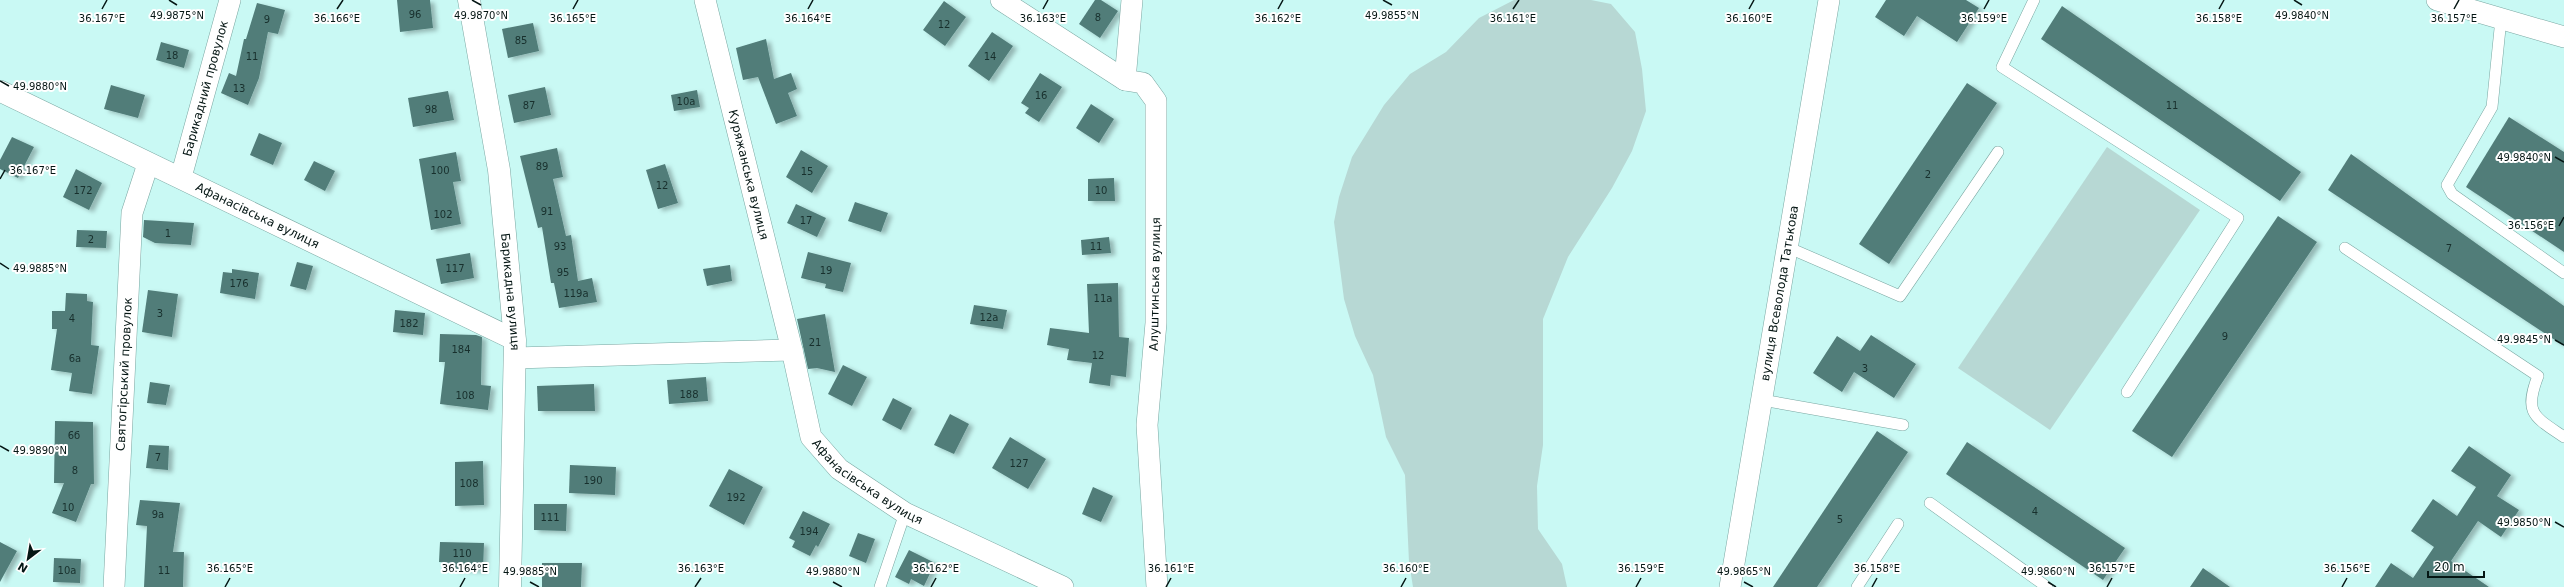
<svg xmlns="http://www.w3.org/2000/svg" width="2564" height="587" viewBox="0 0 2564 587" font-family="'DejaVu Sans',sans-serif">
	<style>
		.green { fill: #b7d8d4 }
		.building { fill: #517d79; filter: url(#shadow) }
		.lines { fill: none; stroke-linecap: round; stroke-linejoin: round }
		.service-casing { stroke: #79a6a1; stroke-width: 12 }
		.minor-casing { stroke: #79a6a1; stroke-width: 22 }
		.tertiary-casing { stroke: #79a6a1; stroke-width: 23 }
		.service { stroke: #fff; stroke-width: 11 }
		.minor { stroke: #fff; stroke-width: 21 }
		.tertiary { stroke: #fff; stroke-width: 22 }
		.ticks { fill: none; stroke: #051614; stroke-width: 1.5 }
		.labels { text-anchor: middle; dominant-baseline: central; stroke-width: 4; stroke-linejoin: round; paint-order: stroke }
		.number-label { font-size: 10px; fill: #18302d }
		.street-label { font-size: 12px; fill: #051614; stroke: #fff }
		.ticks-label { font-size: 10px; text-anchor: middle; fill: #051614; stroke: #fff; stroke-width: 4; stroke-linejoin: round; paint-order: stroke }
	</style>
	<defs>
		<filter id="shadow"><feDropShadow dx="4.5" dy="2.5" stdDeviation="2" flood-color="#0004"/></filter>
	</defs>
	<rect width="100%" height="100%" fill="#c9f9f4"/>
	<!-- green -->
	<g class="green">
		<polygon points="1514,0 1591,0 1611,4 1635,32 1642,69 1646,111 1632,151 1612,188 1568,257 1543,319 1543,445 1537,486 1538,529 1562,564 1567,587 1413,587 1409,562 1405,475 1386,437 1373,375 1355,336 1344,299 1334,222 1339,197 1352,157 1384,105 1410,74 1446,52 1479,18"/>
		<polygon points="2107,147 2200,210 2050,430 1958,368"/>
	</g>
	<!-- building -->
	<g class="building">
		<polygon points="397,0 430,0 433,28 400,32"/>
		<polygon points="1095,0 1101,0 1118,11 1100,38 1079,24"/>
		<polygon points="1886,0 1966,0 1979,8 1957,42 1917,16 1904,36 1875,17"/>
		<polygon points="944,1 966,17 945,46 923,30"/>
		<polygon points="257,3 285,10 278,34 268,32 259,78 248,105 221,93 229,73 236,76 244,39 246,39"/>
		<polygon points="2062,6 2301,172 2280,201 2041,39"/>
		<polygon points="533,23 539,51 508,58 502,29"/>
		<polygon points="992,32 1013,46 989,81 968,66"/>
		<polygon points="766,39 774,79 791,73 797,89 788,93 797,116 776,124 758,77 743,80 736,48"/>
		<polygon points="161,42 189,50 184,68 156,60"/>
		<polygon points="1040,73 1062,87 1039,122 1025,113 1029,108 1021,103"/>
		<polygon points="1967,83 1997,103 1889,264 1859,244"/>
		<polygon points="111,85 145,95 138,118 104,109"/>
		<polygon points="545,87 551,115 514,123 508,95"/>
		<polygon points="697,90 700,107 674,111 671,95"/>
		<polygon points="448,91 454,120 413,127 408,98"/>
		<polygon points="1091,104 1114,119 1099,143 1076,128"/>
		<polygon points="2509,117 2564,152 2564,252 2466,187"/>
		<polygon points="259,133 282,143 273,165 250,155"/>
		<polygon points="12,137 34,147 18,178 0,169 0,160"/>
		<polygon points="557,148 563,177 553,179 566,236 571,235 578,281 592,278 597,302 559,308 554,283 551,283 542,227 538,228 520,156"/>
		<polygon points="801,150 828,166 812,193 786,177"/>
		<polygon points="456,152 461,181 453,182 461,224 431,230 419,159"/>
		<polygon points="2351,154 2564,306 2564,346 2328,190"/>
		<polygon points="314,161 335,171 325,191 304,180"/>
		<polygon points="665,164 678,203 658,209 646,170"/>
		<polygon points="76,169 102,183 89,210 63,197"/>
		<polygon points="1114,178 1115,201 1088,201 1088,179"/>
		<polygon points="855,202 888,213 881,232 848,221"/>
		<polygon points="796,204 826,218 817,237 787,223"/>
		<polygon points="2278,216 2317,242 2172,457 2132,431"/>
		<polygon points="144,220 194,223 191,245 155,243 143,237"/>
		<polygon points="77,230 107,231 106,248 76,247"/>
		<polygon points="1109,237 1111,253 1082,255 1081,240"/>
		<polygon points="808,252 851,263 843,292 825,288 826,284 801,278"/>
		<polygon points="470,253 474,278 441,284 436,259"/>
		<polygon points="297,262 313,266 306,290 290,286"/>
		<polygon points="730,265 732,281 707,286 703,269"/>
		<polygon points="232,269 259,273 255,299 220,293 223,272 232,273"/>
		<polygon points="1118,283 1119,337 1129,338 1126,377 1111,375 1110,386 1089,383 1092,363 1067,360 1069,349 1047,345 1050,328 1089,333 1087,284"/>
		<polygon points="148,290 178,294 172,337 142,332"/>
		<polygon points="66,293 87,294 87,301 93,302 91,345 99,346 92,394 69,391 72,373 51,370 57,329 52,329 52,311 65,311"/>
		<polygon points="974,305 1007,310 1003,329 970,324"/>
		<polygon points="395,310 425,313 423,335 393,332"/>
		<polygon points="825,314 835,372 817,368 808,369 797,319"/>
		<polygon points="440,334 476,335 482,337 481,385 491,386 488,410 440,404 445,362 439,362"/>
		<polygon points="1871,335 1916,364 1894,398 1854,372 1842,392 1813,373 1837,336 1860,351"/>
		<polygon points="843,365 867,377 852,406 828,394"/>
		<polygon points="706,377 708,401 669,404 667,380"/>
		<polygon points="150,382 170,385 166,405 147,403"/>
		<polygon points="594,384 595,411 538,411 537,386"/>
		<polygon points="893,398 912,408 901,430 882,420"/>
		<polygon points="950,414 969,424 954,454 934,445"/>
		<polygon points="55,421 93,422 94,484 91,484 76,522 52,513 64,483 54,483"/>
		<polygon points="1877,431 1908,452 1817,587 1773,587"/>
		<polygon points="1010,437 1046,459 1028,489 992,468"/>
		<polygon points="1967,442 2125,548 2103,580 1946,474"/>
		<polygon points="149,445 169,446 168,470 146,468"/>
		<polygon points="2469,446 2511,475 2497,496 2519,510 2501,537 2478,521 2451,561 2489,587 2375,587 2391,563 2413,578 2434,547 2411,531 2433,499 2457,516 2476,487 2451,471"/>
		<polygon points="483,461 484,505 455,506 455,462"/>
		<polygon points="570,465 616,467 615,495 569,493"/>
		<polygon points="729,469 763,487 744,525 709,506"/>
		<polygon points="1093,487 1113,496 1101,522 1082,514"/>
		<polygon points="140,500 180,503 173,552 184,552 183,587 144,587 147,526 136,525"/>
		<polygon points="534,504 567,504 566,531 534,530"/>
		<polygon points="803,511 830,524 818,547 816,545 810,556 792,547 795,541 789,538"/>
		<polygon points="858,533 875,539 866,563 849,556"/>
		<polygon points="0,542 17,551 0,582"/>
		<polygon points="440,542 484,543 483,570 453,569 453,563 439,562"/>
		<polygon points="909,550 935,563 924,586 911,579 909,584 895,577"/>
		<polygon points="54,558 81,559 80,583 53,582"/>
		<polygon points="542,563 582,563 581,587 542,587"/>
		<polygon points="2203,568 2230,587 2190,587"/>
	</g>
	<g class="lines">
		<!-- service casing -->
		<g class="service-casing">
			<g id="service">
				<polyline points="2034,0 2002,67 2238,218 2127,392"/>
				<polyline points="2501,19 2492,107 2447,185 2452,194 2564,273"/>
				<polyline points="1787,247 1900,296 1998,152"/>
				<path d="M2345,248L2538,376C2523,414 2535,417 2564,437"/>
				<polyline points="1762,400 1903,425"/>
				<polyline points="1930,503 2047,587"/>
				<polyline points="880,587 905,513"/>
				<polyline points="1857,587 1898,524"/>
			</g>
		</g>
		<!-- minor casing -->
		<g class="minor-casing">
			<g id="minor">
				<path id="s1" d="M705,0L792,350"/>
				<polyline points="1001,0 1125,80"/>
				<polyline points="1132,0 1125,80 1143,83 1156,101 1156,323 1147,425 1157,587"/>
				<polyline points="2437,0 2564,37"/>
				<path id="s2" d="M0,91L515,340"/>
				<path id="s3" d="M181,177L230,0"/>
				<path id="s4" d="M515,358L792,350L811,437L839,469L905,513L1063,587"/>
				<path id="s5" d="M114,587L132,213L148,164"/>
				<path id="s6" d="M1730,587L1829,0"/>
			</g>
		</g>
		<!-- tertiary casing -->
		<g class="tertiary-casing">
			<g id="tertiary">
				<path id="s7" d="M469,0L499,170L515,340L510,587"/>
			</g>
		</g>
		<!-- service -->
		<use href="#service" class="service"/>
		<!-- minor -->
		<use href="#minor" class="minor"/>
		<!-- tertiary -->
		<use href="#tertiary" class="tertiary"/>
	</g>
	<!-- ticks -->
	<path class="ticks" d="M169,0L177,5M472,0L481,5M1383,0L1392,5M2294,0L2302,5M102,9L107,0M337,9L343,0M573,9L578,0M808,9L813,0M1043,9L1048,0M1278,9L1283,0M1513,9L1519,0M1749,9L1754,0M1984,9L1989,0M2219,9L2224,0M2454,9L2459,0M0,81L9,86M2555,157L2564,162M0,179L5,170M2559,226L2564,217M0,263L9,269M2555,340L2564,345M0,446L9,451M2555,522L2564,527M530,582L539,587M833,582L842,587M1744,582L1753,587M2048,582L2056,587M225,587L230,578M460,587L465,578M695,587L701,578M931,587L936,578M1166,587L1171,578M1401,587L1406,578M1636,587L1641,578M1872,587L1877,578M2107,587L2112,578M2342,587L2347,578"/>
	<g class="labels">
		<!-- number labels -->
		<g class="number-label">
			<text x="415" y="14">96</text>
			<text x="1098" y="17">8</text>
			<text x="267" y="19">9</text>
			<text x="944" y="24">12</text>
			<text x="521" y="40">85</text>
			<text x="172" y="55">18</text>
			<text x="252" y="56">11</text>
			<text x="990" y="56">14</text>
			<text x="239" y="88">13</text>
			<text x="1041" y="95">16</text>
			<text x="686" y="101">10а</text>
			<text x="529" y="105">87</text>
			<text x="2172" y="105">11</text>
			<text x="431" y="109">98</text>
			<text x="542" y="166">89</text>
			<text x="440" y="170">100</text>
			<text x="807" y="171">15</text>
			<text x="1928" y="174">2</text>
			<text x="662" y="185">12</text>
			<text x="83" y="190">172</text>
			<text x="1101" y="190">10</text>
			<text x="547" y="211">91</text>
			<text x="443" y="214">102</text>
			<text x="806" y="220">17</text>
			<text x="168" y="233">1</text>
			<text x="91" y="239">2</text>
			<text x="560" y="246">93</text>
			<text x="1096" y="246">11</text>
			<text x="2449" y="248">7</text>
			<text x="455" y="268">117</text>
			<text x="826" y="270">19</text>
			<text x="563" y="272">95</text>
			<text x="239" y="283">176</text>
			<text x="576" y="293">119а</text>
			<text x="1103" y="298">11а</text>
			<text x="160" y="313">3</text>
			<text x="989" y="317">12а</text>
			<text x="72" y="318">4</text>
			<text x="409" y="323">182</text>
			<text x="2225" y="336">9</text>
			<text x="815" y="342">21</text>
			<text x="461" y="349">184</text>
			<text x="1098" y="355">12</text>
			<text x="75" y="358">6а</text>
			<text x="1865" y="368">3</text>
			<text x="689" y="394">188</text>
			<text x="465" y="395">108</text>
			<text x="74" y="435">6б</text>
			<text x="158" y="457">7</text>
			<text x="1019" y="463">127</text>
			<text x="75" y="470">8</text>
			<text x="593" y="480">190</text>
			<text x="469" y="483">108</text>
			<text x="736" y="497">192</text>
			<text x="68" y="507">10</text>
			<text x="2035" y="511">4</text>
			<text x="158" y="514">9а</text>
			<text x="550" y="517">111</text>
			<text x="1840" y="519">5</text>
			<text x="809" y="531">194</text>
			<text x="462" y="553">110</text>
			<text x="67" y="570">10а</text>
			<text x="164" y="570">11</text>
		</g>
		<!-- street labels -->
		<g class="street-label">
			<text stroke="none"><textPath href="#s3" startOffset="92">Барикадний провулок</textPath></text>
			<text stroke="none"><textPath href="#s1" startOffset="180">Куряжанська вулиця</textPath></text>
			<text stroke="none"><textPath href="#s2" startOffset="286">Афанасівська вулиця</textPath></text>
			<text transform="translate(1155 284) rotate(-89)">Алуштинська вулиця</text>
			<text stroke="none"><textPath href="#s7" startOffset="295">Барикадна вулиця</textPath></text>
			<text stroke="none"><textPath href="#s6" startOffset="298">вулиця Всеволода Татькова</textPath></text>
			<text stroke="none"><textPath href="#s5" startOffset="213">Святогірський провулок</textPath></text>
			<text stroke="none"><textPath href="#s4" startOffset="439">Афанасівська вулиця</textPath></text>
		</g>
	</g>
	<g class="ticks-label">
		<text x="481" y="19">49.9870°N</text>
		<text x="2302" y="19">49.9840°N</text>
		<text x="177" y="19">49.9875°N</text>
		<text x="1392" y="19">49.9855°N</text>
		<text x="102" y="22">36.167°E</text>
		<text x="337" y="22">36.166°E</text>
		<text x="573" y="22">36.165°E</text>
		<text x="808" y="22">36.164°E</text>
		<text x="1043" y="22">36.163°E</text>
		<text x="1278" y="22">36.162°E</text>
		<text x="1513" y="22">36.161°E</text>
		<text x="1749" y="22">36.160°E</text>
		<text x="1984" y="22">36.159°E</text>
		<text x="2219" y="22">36.158°E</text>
		<text x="2454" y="22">36.157°E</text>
		<text x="40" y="90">49.9880°N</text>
		<text x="2524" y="161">49.9840°N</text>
		<text x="33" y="174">36.167°E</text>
		<text x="2531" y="229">36.156°E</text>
		<text x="40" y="272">49.9885°N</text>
		<text x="2524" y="343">49.9845°N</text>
		<text x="40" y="454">49.9890°N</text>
		<text x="2524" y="526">49.9850°N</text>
		<text x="230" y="572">36.165°E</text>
		<text x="465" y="572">36.164°E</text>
		<text x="701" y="572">36.163°E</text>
		<text x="936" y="572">36.162°E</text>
		<text x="1171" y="572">36.161°E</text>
		<text x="1406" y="572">36.160°E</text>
		<text x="1641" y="572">36.159°E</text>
		<text x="1877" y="572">36.158°E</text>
		<text x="2112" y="572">36.157°E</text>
		<text x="2347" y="572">36.156°E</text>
		<text x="530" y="575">49.9885°N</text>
		<text x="833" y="575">49.9880°N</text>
		<text x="1744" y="575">49.9865°N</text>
		<text x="2048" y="575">49.9860°N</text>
	</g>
	<!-- north arrow -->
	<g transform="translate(28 559) rotate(211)" stroke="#ffffff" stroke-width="3" paint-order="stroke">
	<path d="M0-3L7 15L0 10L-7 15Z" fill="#051614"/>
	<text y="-6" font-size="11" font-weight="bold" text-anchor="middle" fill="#051614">N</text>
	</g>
	<!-- scale -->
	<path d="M2428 571v6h56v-6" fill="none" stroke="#051614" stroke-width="2"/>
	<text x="2434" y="571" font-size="12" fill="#051614" stroke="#ffffff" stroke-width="3" paint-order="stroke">20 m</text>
</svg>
